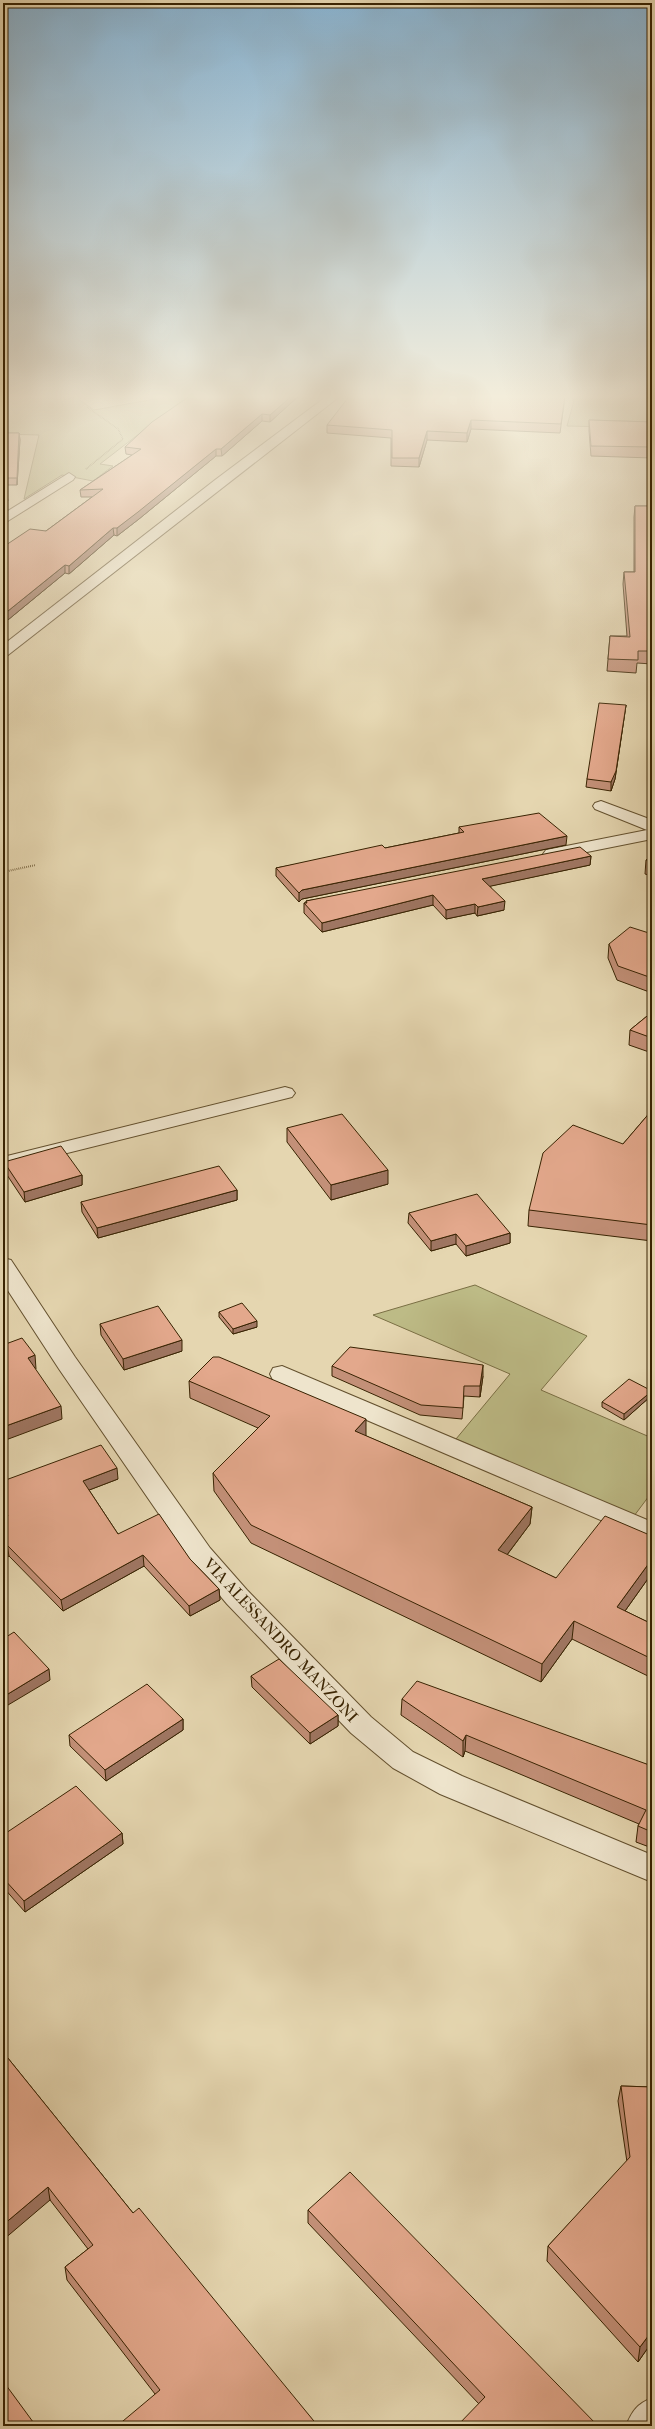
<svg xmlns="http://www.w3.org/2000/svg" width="655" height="2429" viewBox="0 0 655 2429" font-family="'IM FELL French Canon',serif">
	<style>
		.green { fill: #bdbb86; stroke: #7a6f44 }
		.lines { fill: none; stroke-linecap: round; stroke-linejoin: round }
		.minor-casing { stroke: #63502e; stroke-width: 2 }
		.path-far1 { stroke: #382302; stroke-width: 1.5; stroke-dasharray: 0.5 1; stroke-linecap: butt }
		.path { stroke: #382302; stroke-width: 2; stroke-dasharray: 0.5 1.5; stroke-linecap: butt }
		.minor { fill: #eee4cc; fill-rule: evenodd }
		.wall { fill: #c39078; stroke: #382302 }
		.shaded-wall { fill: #9f7662; stroke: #382302 }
		.building { fill: #e3a88c; stroke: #382302 }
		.labels { text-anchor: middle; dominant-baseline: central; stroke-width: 3; stroke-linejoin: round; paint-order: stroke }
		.near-street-label { font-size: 16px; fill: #382302; stroke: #eee4cc }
	</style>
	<rect width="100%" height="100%" fill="#e5d6b0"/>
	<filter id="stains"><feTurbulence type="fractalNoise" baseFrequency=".005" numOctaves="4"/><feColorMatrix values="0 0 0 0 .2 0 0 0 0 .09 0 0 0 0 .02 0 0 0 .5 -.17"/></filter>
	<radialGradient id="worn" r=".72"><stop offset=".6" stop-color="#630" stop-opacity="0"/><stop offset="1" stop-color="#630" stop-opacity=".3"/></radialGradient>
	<!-- green -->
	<g class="green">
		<polygon points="22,393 46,393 56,400 74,396 94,410 177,395 188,396 100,464 113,466 93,481 62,475 24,499 39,435 3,434 3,396"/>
		<polygon points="576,393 652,393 652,428 567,426"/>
		<polygon points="475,1285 587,1336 541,1390 652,1438 652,1492 634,1516 456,1439 510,1374 373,1315"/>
	</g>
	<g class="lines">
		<!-- minor casing -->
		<g class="minor-casing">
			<g id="minor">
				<polygon points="57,393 86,393 66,399"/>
				<polygon points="331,393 344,393 8,655 3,656 3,645 215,480"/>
				<polygon points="69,473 75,477 73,480 3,524 3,514"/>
				<polygon points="601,801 652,820 652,839 552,859 546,858 543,854 546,850 647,830 595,809 593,806 595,803"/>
				<polygon points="285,1087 292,1089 295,1093 292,1097 3,1169 3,1157"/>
				<polygon points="3,1258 11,1260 75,1357 210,1548 247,1590 371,1717 413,1752 462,1776 652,1855 652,1882 440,1794 393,1768 351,1733 227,1604 192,1562 59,1369 3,1283"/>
				<polygon points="282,1366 652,1522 652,1542 273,1380 270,1374 273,1368"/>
				<path d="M652,2398V2426H626C632,2411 637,2404 652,2398Z"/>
			</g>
		</g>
		<!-- path-far1 -->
		<polyline class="path-far1" points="86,469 123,439 118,429 87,407"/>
		<!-- path -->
		<polyline class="path" points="3,872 36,865"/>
		<!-- minor -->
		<use href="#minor" class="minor"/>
	</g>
	<!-- wall -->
	<g class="wall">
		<polygon points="301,394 270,422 262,421 222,456 216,456 139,519 117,536 114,535 69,574 65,573 3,624 3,547 46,531 92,497 81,497 80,490 132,455 126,454 125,447"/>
		<polygon points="561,396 564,404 560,433 471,429 467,442 427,440 419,467 391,466 391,438 327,433 327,425"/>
		<polygon points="589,420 652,422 652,458 591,456 589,431"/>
		<polygon points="3,433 19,433 20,440 17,485 5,485 8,501 3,501"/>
		<polygon points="635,506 652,506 652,664 637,663 636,673 607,671 610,636 627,636 623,584 624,572 634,572 634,517"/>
		<polygon points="626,705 615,779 611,791 586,787 587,779"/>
		<polygon points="459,827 566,845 302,899 299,902 276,876 276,868 385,848 459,833"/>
		<polygon points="652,855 652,876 645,874 646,860"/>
		<polygon points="591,856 590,865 490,886 504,910 477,916 475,913 446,919 433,905 322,932 304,913 304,903 306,903 306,901"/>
		<polygon points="652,934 652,993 617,980 608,958 609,944"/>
		<polygon points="652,1012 652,1053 629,1045 630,1030"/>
		<polygon points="652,1110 652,1241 528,1226 529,1210 623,1144"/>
		<polygon points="287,1128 388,1184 331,1200 287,1142"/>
		<polygon points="4,1162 82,1175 82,1185 25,1202 5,1172"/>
		<polygon points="237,1190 237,1200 98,1238 82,1212 81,1202"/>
		<polygon points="409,1213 510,1233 510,1243 466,1256 456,1244 431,1251 408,1223"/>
		<polygon points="219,1312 257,1327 233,1334 219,1317"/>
		<polygon points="100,1324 182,1351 124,1370 101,1335"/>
		<polygon points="332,1366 483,1376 480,1397 464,1396 462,1419 420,1415 332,1376"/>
		<polygon points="189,1381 366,1436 532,1507 530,1524 507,1555 556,1578 652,1536 652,1573 625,1611 652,1624 652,1678 572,1639 541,1682 251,1543 214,1491 213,1473 258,1428 190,1398"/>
		<polygon points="651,1396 624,1420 602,1407 602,1402"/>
		<polygon points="118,1479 89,1490 118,1534 190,1559 219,1589 220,1600 190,1616 144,1566 63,1611 9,1556 3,1558 3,1481"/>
		<polygon points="251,1676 338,1715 338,1726 310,1744 252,1687"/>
		<polygon points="402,1699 652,1766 652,1848 636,1842 638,1826 639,1824 465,1751 463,1757 401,1715"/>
		<polygon points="183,1719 183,1730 106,1781 70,1746 69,1735"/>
		<polygon points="122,1833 123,1844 25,1912 3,1887 3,1835"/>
		<polygon points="3,2052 133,2213 318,2426 155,2394 67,2280 65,2267 88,2249 50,2200"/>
		<polygon points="621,2086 652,2087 652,2342 638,2362 547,2261 548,2246 627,2162 618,2101"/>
		<polygon points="308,2210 598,2426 479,2404 308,2223"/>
	</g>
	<!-- shaded-wall -->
	<g class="shaded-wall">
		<polygon points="294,394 301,394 270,422 270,415"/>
		<polygon points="262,414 262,421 222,456 221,449"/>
		<polygon points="471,420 471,429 467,442 467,433"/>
		<polygon points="427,431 427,440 419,467 419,458"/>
		<polygon points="19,433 20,440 17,485 17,478"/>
		<polygon points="216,449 216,456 139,519 117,536 117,528"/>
		<polygon points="113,528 114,535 69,574 69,566"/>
		<polygon points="65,565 65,573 3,624 3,615"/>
		<polygon points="626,705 615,779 611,791 611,782"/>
		<polygon points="567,836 566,845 302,899 299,902 299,893 302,890"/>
		<polygon points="591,856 590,865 482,888 482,879"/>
		<polygon points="433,895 433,905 322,932 322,923"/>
		<polygon points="505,901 504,910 477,916 478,907"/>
		<polygon points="475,904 475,913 446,919 446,910"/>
		<polygon points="388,1170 388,1184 331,1200 331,1185"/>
		<polygon points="82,1175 82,1185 25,1202 24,1192"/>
		<polygon points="237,1190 237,1200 98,1238 97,1228"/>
		<polygon points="510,1233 510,1243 466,1256 466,1246"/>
		<polygon points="456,1234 456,1244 431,1251 431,1241"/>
		<polygon points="257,1321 257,1327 233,1334 233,1329"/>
		<polygon points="182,1340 182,1351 124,1370 123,1359"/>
		<polygon points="35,1355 36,1369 29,1371 28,1358"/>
		<polygon points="483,1365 483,1376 480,1397 480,1386"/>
		<polygon points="652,1391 651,1396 624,1420 624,1414"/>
		<polygon points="61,1406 62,1419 3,1441 3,1427"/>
		<polygon points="366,1419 366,1437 355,1431"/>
		<polygon points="117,1468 118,1479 84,1492 83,1481"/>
		<polygon points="532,1507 530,1524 497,1568 498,1550"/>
		<polygon points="7,1545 9,1556 3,1558 3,1547"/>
		<polygon points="143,1555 144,1566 63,1611 61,1600"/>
		<polygon points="652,1559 652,1573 615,1625 617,1607"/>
		<polygon points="219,1589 220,1600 190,1616 189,1606"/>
		<polygon points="574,1621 572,1639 541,1682 542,1664"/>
		<polygon points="49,1669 50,1680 3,1708 3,1697"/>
		<polygon points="338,1715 338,1726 310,1744 310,1733"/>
		<polygon points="183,1719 183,1730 106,1781 105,1770"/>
		<polygon points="466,1735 465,1751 463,1757 463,1741"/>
		<polygon points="122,1833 123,1844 25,1912 24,1901"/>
		<polygon points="48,2187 50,2200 3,2240 3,2225"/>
		<polygon points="652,2331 652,2342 638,2362 640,2347"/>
	</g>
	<!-- building -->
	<g class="building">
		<polygon points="193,394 294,394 270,415 262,414 221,449 216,449 138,512 117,528 113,528 69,566 65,565 3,615 3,547 30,529 46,531 103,489 80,490 141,449 125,447 152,422"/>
		<polygon points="351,394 560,394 560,396 565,396 561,424 471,420 467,433 427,431 419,458 392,458 392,430 327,425"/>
		<polygon points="589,420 652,422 652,447 591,446"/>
		<polygon points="3,433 19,433 17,478 4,478 7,494 3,494"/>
		<polygon points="635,506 652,506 652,651 638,651 638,660 608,659 610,636 630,637 624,572 635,572"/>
		<polygon points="599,703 626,705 616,771 611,782 587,779"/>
		<polygon points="539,813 567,836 302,890 299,893 276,868 382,845 385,848 464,832 459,827"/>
		<polygon points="580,847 591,856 482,879 505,901 478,907 475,904 446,910 433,895 322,923 304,903 307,903 306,901"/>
		<polygon points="652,855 652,862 646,860"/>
		<polygon points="630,927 652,934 652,978 618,966 609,944"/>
		<polygon points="652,1012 652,1038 630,1030"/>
		<polygon points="652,1110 652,1225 529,1210 543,1153 573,1125 623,1144"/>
		<polygon points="342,1114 388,1170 331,1185 287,1128"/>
		<polygon points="61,1146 82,1175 24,1192 4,1162"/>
		<polygon points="219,1166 237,1190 97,1228 81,1202"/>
		<polygon points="477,1194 510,1233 466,1246 456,1234 431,1241 409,1213"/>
		<polygon points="242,1303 257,1321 233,1329 219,1312"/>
		<polygon points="158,1306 182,1340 123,1359 100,1324"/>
		<polygon points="22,1338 35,1355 28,1358 61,1406 3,1427 3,1345"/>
		<polygon points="350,1347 483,1365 480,1386 464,1386 463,1408 421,1405 332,1366"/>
		<polygon points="213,1357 219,1357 366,1419 355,1431 532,1507 498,1550 556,1578 605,1516 652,1536 652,1559 617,1607 652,1624 652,1659 574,1621 542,1664 251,1525 213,1473 270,1416 189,1381"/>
		<polygon points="629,1379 652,1391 624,1414 602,1402"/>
		<polygon points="101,1445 117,1468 83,1481 118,1534 159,1514 190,1559 219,1589 189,1606 143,1555 61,1600 7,1545 3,1547 3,1518 8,1516 3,1508 3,1481"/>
		<polygon points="14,1632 49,1669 3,1697 3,1639"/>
		<polygon points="279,1659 338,1715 310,1733 251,1676"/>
		<polygon points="417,1681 652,1766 652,1832 638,1826 646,1810 466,1735 463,1741 402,1699"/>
		<polygon points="147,1684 183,1719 105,1770 69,1735"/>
		<polygon points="76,1786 122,1833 24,1901 3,1878 3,1835"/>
		<polygon points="3,2052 133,2213 139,2208 318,2426 117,2426 160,2390 65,2267 93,2245 48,2187 3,2225"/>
		<polygon points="621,2086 652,2087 652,2331 640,2347 548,2246 630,2157"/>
		<polygon points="350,2172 598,2426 457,2426 485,2397 308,2210"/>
		<polygon points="3,2381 36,2426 3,2426"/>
	</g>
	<!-- sky -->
	<linearGradient id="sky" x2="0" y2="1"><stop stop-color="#89b5d4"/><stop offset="0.54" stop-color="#f3eddb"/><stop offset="1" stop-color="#f3eddb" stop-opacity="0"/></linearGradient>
	<rect width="655" height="734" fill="url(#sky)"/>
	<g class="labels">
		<!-- near-street labels -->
		<g class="near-street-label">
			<text transform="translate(281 1640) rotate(47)">VIA ALESSANDRO MANZONI</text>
		</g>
	</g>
	<!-- margin -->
	<rect width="655" height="2429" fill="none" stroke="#e5d6b0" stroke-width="16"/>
	<rect x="4" y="4" width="647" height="2421" fill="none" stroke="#382302" stroke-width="2"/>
	<rect x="8" y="8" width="639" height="2413" fill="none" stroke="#382302"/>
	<rect width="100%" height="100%" filter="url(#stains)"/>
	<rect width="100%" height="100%" fill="url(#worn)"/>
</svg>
